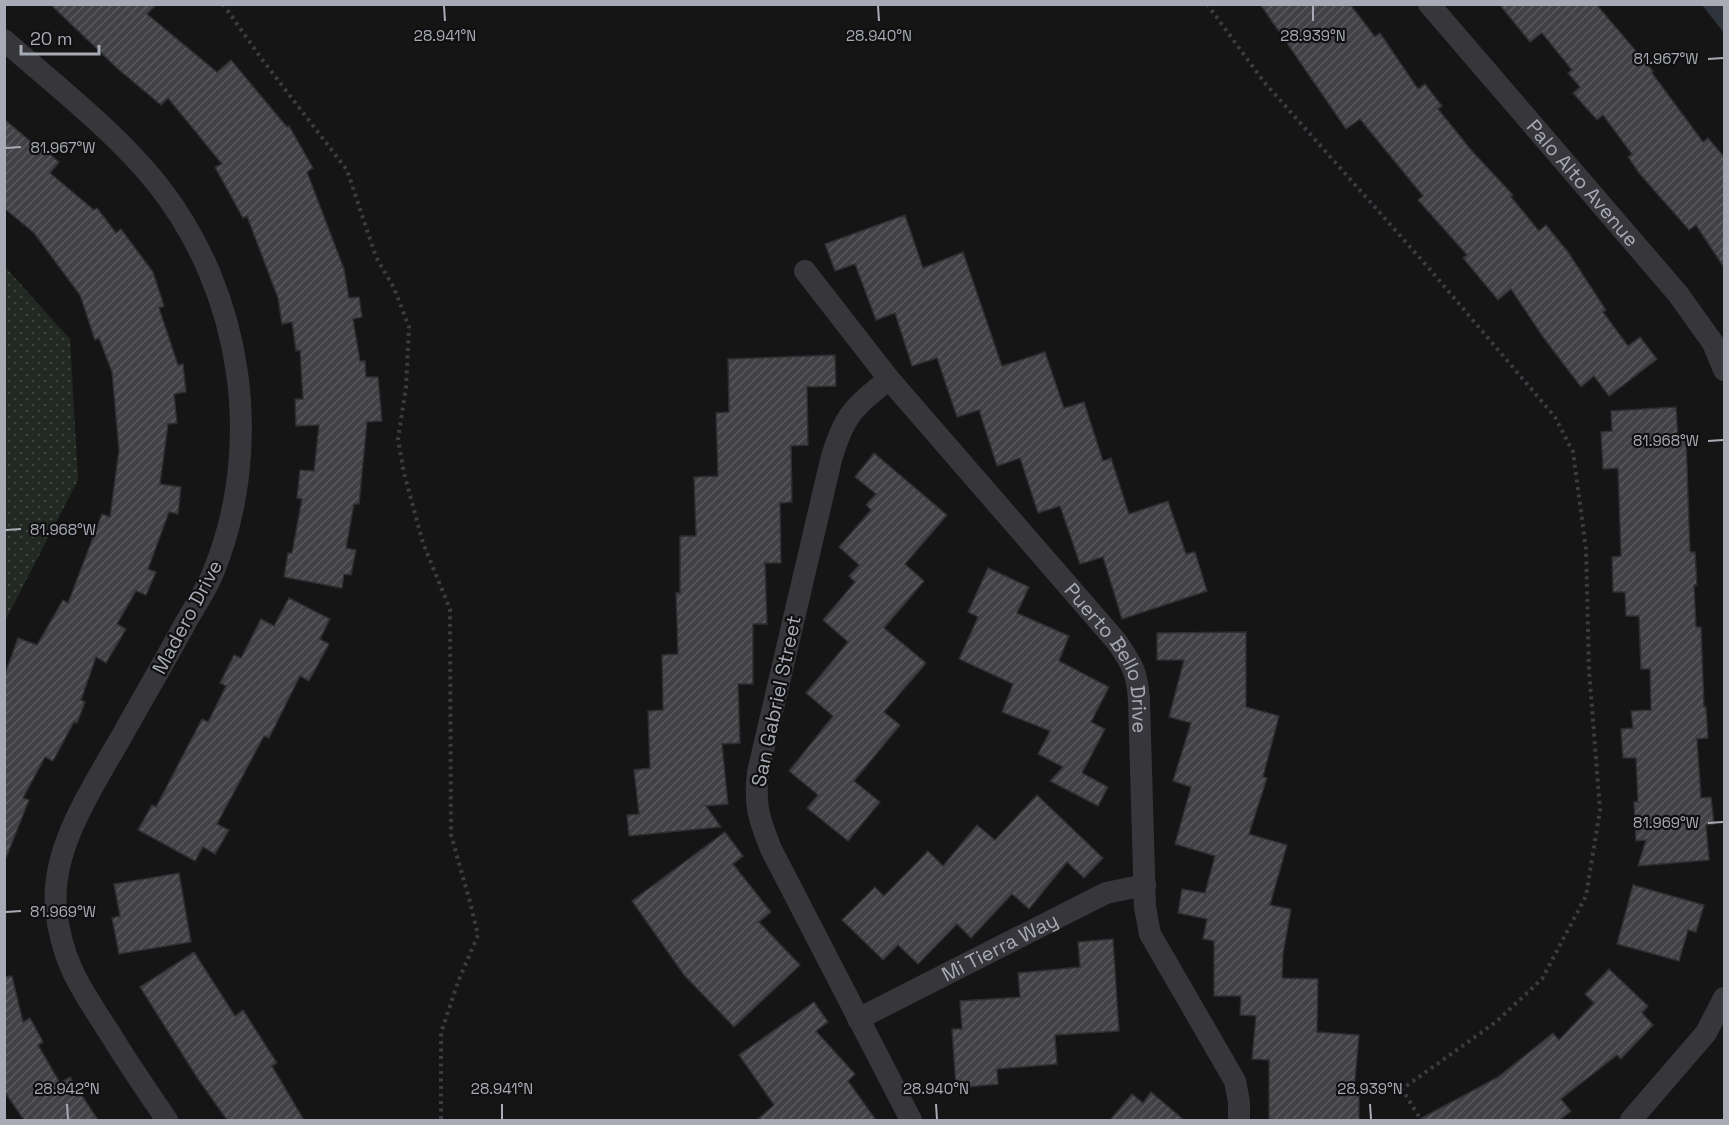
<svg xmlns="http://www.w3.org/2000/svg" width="1729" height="1125" viewBox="0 0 1729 1125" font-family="'Space Grotesk',sans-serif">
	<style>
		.grass { fill: url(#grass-dots) }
		.water { fill: #2e343b }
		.building { fill: url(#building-hatch); stroke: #2f2f32; stroke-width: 1.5 }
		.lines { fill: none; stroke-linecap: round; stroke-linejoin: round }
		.path { stroke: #3c3d42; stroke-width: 4; stroke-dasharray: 3 4.5; stroke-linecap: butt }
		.minor { stroke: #36363b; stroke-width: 22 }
		.ticks { fill: none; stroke: #a8abb5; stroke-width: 2 }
		.labels { text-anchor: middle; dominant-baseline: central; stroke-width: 4.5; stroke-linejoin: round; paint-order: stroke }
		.street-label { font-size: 20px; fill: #a8abb5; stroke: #101011 }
		.ticks-label { font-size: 15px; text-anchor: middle; fill: #a8abb5; stroke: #101011; stroke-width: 4.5; stroke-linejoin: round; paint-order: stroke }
	</style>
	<defs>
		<pattern id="grass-dots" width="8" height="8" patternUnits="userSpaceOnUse" patternTransform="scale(1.5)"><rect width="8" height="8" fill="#212922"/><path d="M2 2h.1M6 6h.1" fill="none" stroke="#3e4540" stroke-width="1.8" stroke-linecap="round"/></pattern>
		<pattern id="building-hatch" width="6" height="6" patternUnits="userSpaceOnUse" patternTransform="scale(1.5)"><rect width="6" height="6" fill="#424246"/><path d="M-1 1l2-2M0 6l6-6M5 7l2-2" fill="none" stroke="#5a5b5e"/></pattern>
	</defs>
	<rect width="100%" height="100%" fill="#151516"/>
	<!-- grass -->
	<polygon class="grass" points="5,267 70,339 78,480 5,621"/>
	<!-- water -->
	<polygon class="water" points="1702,5 1724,5 1724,33"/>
	<!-- building -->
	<g class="building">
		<polygon points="50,4 157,4 147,14 217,72 231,60 287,127 289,126 313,168 307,172 344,269 349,298 359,297 362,317 353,319 360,361 365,361 366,377 378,377 382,421 367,422 359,504 354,504 346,548 356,550 351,575 344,574 342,588 284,577 288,553 292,553 302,499 297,498 300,470 314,471 319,425 296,426 295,399 303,399 300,350 296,351 292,322 282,324 278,298 247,216 243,218 215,167 222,164 168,98 161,105 118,69"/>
		<polygon points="1260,4 1350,4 1375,37 1380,33 1418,89 1425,84 1442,106 1438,109 1472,151 1513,195 1511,197 1539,231 1546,225 1568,252 1606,310 1603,312 1628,346 1640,337 1657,359 1609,396 1594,376 1581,387 1543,337 1511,289 1498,300 1463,258 1467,255 1418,200 1423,196 1360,119 1346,129"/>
		<polygon points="1499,4 1596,4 1653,71 1652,73 1703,142 1708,138 1725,158 1725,269 1696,225 1689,230 1639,173 1628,157 1632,154 1603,115 1597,120 1573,93 1580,87 1568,73 1572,70 1542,33 1530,42"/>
		<polygon points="4,119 37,147 39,145 59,162 50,173 94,210 97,208 116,233 121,229 153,272 164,306 159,308 178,365 183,364 186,392 174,394 177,423 168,424 160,484 181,487 178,514 169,512 148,569 156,572 146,595 136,591 117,624 126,629 106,663 96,657 81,700 85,702 77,723 74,722 53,761 45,757 23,798 29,800 6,858 4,858 4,677 18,638 37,645 63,600 68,603 102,514 110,517 119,450 112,372 99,338 95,340 80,295 34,233 4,208"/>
		<polygon points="905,215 923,268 963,252 1002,366 1045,352 1064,408 1084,402 1103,461 1111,458 1129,514 1168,501 1186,554 1195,552 1207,591 1122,619 1103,557 1080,564 1060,506 1038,513 1020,458 997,466 979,410 957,417 937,358 912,366 895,313 876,320 855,264 835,271 825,244"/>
		<polygon points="835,355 836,386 807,387 808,445 791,446 792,502 780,503 781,563 765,563 767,624 753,624 753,684 738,684 740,743 722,744 728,804 706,806 721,827 629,836 627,815 639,814 634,770 650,768 648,711 663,710 662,655 678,654 676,593 680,593 680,536 696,536 694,477 718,476 716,413 729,412 728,359"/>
		<polygon points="1676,407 1678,439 1686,438 1690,552 1695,552 1697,585 1694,585 1696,627 1701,627 1704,707 1706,707 1708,738 1697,739 1701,798 1711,797 1714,824 1706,825 1709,860 1638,866 1646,840 1636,841 1634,802 1638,802 1636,758 1623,758 1621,729 1633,728 1631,711 1651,710 1650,669 1641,669 1639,616 1626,616 1625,592 1613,592 1612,557 1621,556 1618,468 1603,469 1601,432 1612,431 1611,411"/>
		<polygon points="874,453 947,515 905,564 924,581 884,628 926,663 884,712 900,725 854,781 880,802 848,841 807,808 818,795 789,771 833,716 806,693 848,642 823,620 855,582 849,576 859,565 839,547 871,510 866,505 876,494 855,477"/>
		<polygon points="988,568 1029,587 1017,613 1069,636 1059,661 1109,687 1091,722 1105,729 1082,773 1108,787 1098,806 1050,781 1063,767 1038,754 1050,731 1002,712 1013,684 959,659 978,617 968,612"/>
		<polygon points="289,598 330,619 320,639 329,644 309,681 300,676 269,738 264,736 217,824 229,830 215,854 203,847 195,861 138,830 152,805 156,807 202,719 208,722 226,686 220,683 234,655 241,658 261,619 274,626"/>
		<polygon points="1246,632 1246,707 1279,716 1263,777 1267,778 1249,834 1287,845 1270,905 1291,909 1283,954 1282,978 1318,979 1317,1032 1359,1035 1354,1091 1359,1091 1359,1120 1269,1120 1269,1060 1252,1059 1256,1016 1240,1015 1241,996 1214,996 1214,941 1203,939 1207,919 1178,913 1182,889 1205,893 1215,856 1175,844 1191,787 1173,781 1191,723 1169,717 1184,660 1157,660 1157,633"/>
		<polygon points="1037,795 1103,858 1084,878 1067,862 1029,909 1012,894 971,938 957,924 918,964 898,945 883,960 842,920 875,887 884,896 928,851 943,866 977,825 995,840"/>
		<polygon points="725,832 743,856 733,864 771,912 759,922 800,965 734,1027 684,975 632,901"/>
		<polygon points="179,873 191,942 119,954 112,918 120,916 114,884"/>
		<polygon points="1633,885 1704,905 1696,932 1688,930 1679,961 1617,944"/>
		<polygon points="1113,939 1119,1031 1055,1035 1057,1064 997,1069 998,1084 956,1088 952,1029 962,1029 960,1001 1020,997 1018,973 1080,967 1078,942"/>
		<polygon points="194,952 235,1016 243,1010 277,1063 272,1066 304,1120 227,1120 198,1079 140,987"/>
		<polygon points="1609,969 1648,1006 1642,1013 1653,1025 1621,1059 1617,1055 1561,1099 1571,1111 1560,1120 1418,1120 1498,1077 1553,1033 1559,1040 1594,1003 1585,994"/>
		<polygon points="12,976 23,1022 30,1018 43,1042 38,1045 60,1083 70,1077 98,1120 24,1120 4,1091 4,977"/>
		<polygon points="814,1002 828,1022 816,1031 855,1074 848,1081 876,1120 757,1120 774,1105 739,1055"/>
		<polygon points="1151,1092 1184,1120 1110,1120 1132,1094 1143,1103"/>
	</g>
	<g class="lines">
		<!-- path -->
		<g class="path">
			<polyline points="223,4 261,58 347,170 376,257 394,288 409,327 406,387 398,439 404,473 423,543 450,609 451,835 470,902 478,935 458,982 441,1033 441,1120"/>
			<polyline points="1207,4 1264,82 1427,266 1555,417 1573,452 1586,549 1589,670 1600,810 1586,896 1542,979 1496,1022 1402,1089 1421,1120"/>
		</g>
		<!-- minor -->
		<g class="minor">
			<path id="s1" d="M1429,4L1678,294L1713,343L1724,370"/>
			<path d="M4,40C55,85 116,132 158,185C243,293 265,446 213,573C206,590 195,606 186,622C167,657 147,691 128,725C99,778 50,845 56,908C61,961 81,989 109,1032C127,1062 147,1091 167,1120"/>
			<path id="s2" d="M805,271L889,379L1117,642C1133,666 1137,672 1139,700L1145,907L1150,934L1235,1081L1239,1102V1120"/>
			<path d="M889,379C853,408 844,415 831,460L758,772C754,805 759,819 771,849L911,1120"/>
			<path id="s3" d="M858,1019L1106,893L1145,885"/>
			<polyline points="1631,1120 1706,1033 1724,998"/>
		</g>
	</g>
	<!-- ticks -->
	<path class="ticks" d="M444,6L445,21M878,6L879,21M1313,6V21M1708,59L1723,58M6,148L21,147M1708,441L1723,440M6,530L21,529M1708,823L1723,822M6,912L21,911M67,1104L68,1119M502,1104V1119M936,1104L937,1119M1370,1104L1371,1119"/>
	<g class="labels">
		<!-- street labels -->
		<g class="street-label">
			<text stroke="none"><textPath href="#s1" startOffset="236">Palo Alto Avenue</textPath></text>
			<text transform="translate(187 617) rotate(-62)">Madero Drive</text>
			<text stroke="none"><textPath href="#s2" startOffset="496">Puerto Bello Drive</textPath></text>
			<text transform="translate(776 701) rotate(-78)">San Gabriel Street</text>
			<text stroke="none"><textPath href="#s3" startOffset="159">Mi Tierra Way</textPath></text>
		</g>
	</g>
	<g class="ticks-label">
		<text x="445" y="41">28.941°N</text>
		<text x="879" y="41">28.940°N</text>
		<text x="1313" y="41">28.939°N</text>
		<text x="1666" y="64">81.967°W</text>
		<text x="63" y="153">81.967°W</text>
		<text x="1666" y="446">81.968°W</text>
		<text x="63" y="535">81.968°W</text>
		<text x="1666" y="828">81.969°W</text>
		<text x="63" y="917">81.969°W</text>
		<text x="67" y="1094">28.942°N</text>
		<text x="502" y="1094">28.941°N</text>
		<text x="936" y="1094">28.940°N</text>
		<text x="1370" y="1094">28.939°N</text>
	</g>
	<!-- border -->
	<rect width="1729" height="1125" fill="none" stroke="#a8abb5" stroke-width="12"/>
	<!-- scale -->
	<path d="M21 45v9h78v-9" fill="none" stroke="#a8abb5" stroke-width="3"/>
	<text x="30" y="45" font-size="18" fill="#a8abb5" stroke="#101011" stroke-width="4.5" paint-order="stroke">20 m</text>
</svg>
